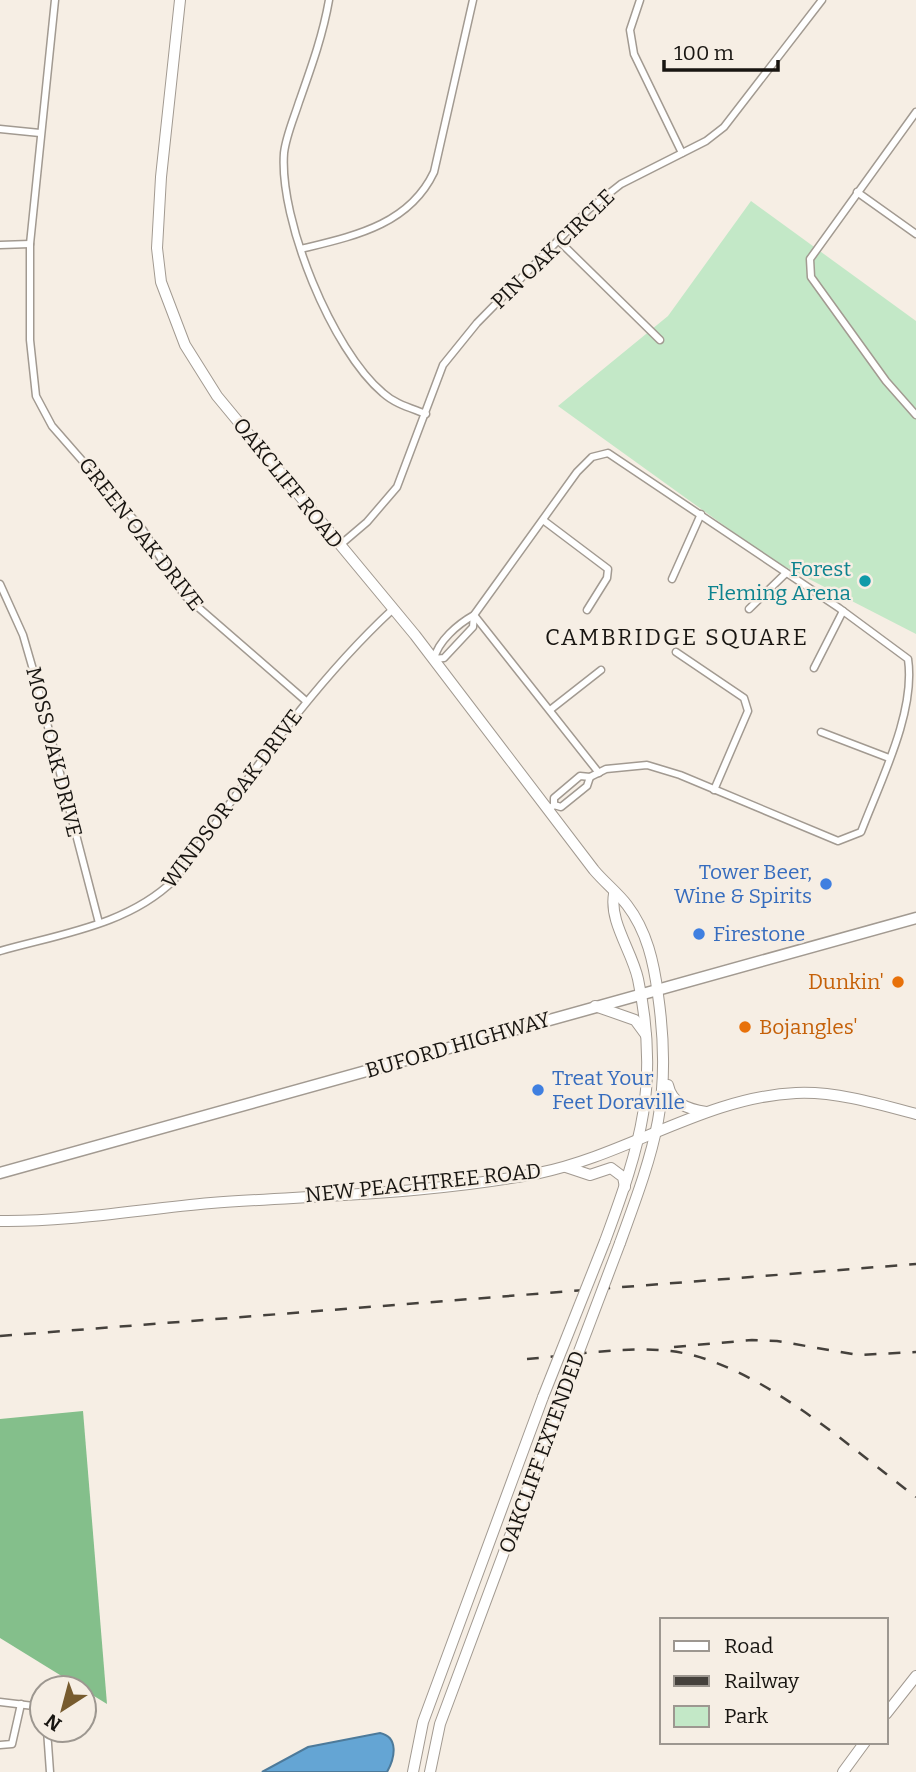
<svg xmlns="http://www.w3.org/2000/svg" width="916" height="1772" viewBox="0 0 916 1772" font-family="Bitter,serif">
	<style>
		.green { fill: #c3e8c7 }
		.forest { fill: #84bf8b }
		.water { fill: #64a5d4; stroke: #4d7a9a; stroke-width: 2 }
		.lines { fill: none; stroke-linecap: round; stroke-linejoin: round }
		.street-casing { stroke: #a29a91; stroke-width: 9 }
		.secondary-casing { stroke: #a29a91; stroke-width: 12 }
		.primary-casing { stroke: #a29a91; stroke-width: 13 }
		.street { stroke: #fff; stroke-width: 6 }
		.secondary { stroke: #fff; stroke-width: 10 }
		.primary { stroke: #fff; stroke-width: 10 }
		.rail { stroke: #45413c; stroke-width: 2.5; stroke-dasharray: 12 12; stroke-linecap: butt }
		.secondary-bridge-casing { stroke: #a29a91; stroke-width: 12; stroke-linecap: butt }
		.secondary-bridge { stroke: #fff; stroke-width: 10 }
		.culture-dot { fill: #0f9aa8; stroke: #f6eee4; stroke-width: 2.5 }
		.shop-dot { fill: #3f7fe0; stroke: #f6eee4; stroke-width: 2.5 }
		.food-dot { fill: #e8710a; stroke: #f6eee4; stroke-width: 2.5 }
		.labels { text-anchor: middle; dominant-baseline: central; stroke-width: 5; stroke-linejoin: round; paint-order: stroke }
		.street-label { font-size: 21px; fill: #181511; stroke: #f6eee4 }
		.culture-label { font-size: 21px; fill: #0d838f; stroke: #f6eee4; text-anchor: end }
		.shop-label { font-size: 21px; fill: #366cbe; stroke: #f6eee4; text-anchor: start }
		.food-label { font-size: 21px; fill: #c56008; stroke: #f6eee4; text-anchor: end }
		.neighbourhood-label { font-size: 23px; letter-spacing: 2px; fill: #181511; stroke: #f6eee4 }
	</style>
	<rect width="100%" height="100%" fill="#f6eee4"/>
	<!-- green -->
	<polygon class="green" points="751,201 916,321 916,634 772,560 558,406 668,316"/>
	<!-- forest -->
	<polygon class="forest" points="83,1411 107,1704 0,1638 0,1419"/>
	<!-- water -->
	<path class="water" d="M380,1733C399,1737 395,1758 387,1772H262L308,1747Z"/>
	<g class="lines">
		<!-- street casing -->
		<g class="street-casing">
			<g id="street">
				<polyline points="55,0 30,244 30,340 36,396 52,426 143,530 184,595 306,701"/>
				<path d="M329,0C323,35 311,68 299,102C294,118 286,136 284,153C279,220 332,350 383,393C395,404 411,408 426,414"/>
				<polyline points="640,0 630,30 634,54 682,153"/>
				<polyline points="916,112 810,259 811,277 886,381 916,415"/>
				<polyline points="0,129 40,133"/>
				<polyline points="857,192 916,234"/>
				<polyline points="558,240 660,340"/>
				<polyline points="0,245 30,244"/>
				<path d="M301,249C354,236 409,225 434,172L473,0"/>
				<polyline points="543,520 608,569 607,578 587,610"/>
				<polyline points="340,545 367,522 397,487 443,365 477,323 588,210 621,184 706,141 724,127 822,0"/>
				<polyline points="672,579 701,514"/>
				<polyline points="0,584 23,635 34,673 99,923"/>
				<polyline points="749,609 786,573"/>
				<path d="M474,615L473,627L444,658L434,659C438,641 458,624 474,615L577,472L592,457L608,453L839,608L908,659C916,712 880,782 861,832L838,841L680,775L647,765L606,769L590,777L580,776L554,798V805L549,809"/>
				<polyline points="474,615 599,773"/>
				<polyline points="676,652 744,698 748,711 714,790"/>
				<polyline points="814,668 843,611"/>
				<polyline points="550,710 601,670"/>
				<polyline points="821,732 889,758"/>
				<polyline points="554,805 561,807 587,786 590,777"/>
				<path d="M0,951C60,934 128,925 174,880C243,787 307,689 392,610"/>
				<polyline points="0,1702 42,1707"/>
				<polyline points="47,1730 50,1772"/>
				<polyline points="0,1745 12,1744 21,1704"/>
			</g>
		</g>
		<!-- secondary casing -->
		<g class="secondary-casing">
			<g id="secondary">
				<path d="M180,0L161,177L157,248L161,282L185,345L217,396L415,635L594,870C604,882 618,893 627,905C647,931 654,963 658,995C673,1099 655,1147 620,1243"/>
				<polyline points="595,1006 635,1020 646,1035"/>
				<path d="M668,1085C672,1104 688,1109 706,1112"/>
				<polyline points="566,1167 590,1175 611,1168 623,1177 625,1187"/>
				<path d="M0,1221C71,1222 141,1209 211,1203C320,1195 432,1194 539,1173C627,1155 706,1097 796,1093C835,1091 879,1104 916,1114"/>
				<path d="M605,1241C641,1144 660,1083 638,979C632,951 609,922 614,894"/>
				<polyline points="886,1714 916,1676"/>
				<polyline points="413,1772 423,1722 543,1397"/>
				<polyline points="430,1772 440,1724 561,1399"/>
				<polyline points="843,1772 865,1742"/>
			</g>
		</g>
		<!-- primary casing -->
		<g class="primary-casing">
			<polyline id="primary" points="0,1173 916,918"/>
		</g>
		<!-- street -->
		<use href="#street" class="street"/>
		<!-- secondary -->
		<use href="#secondary" class="secondary"/>
		<!-- primary -->
		<use href="#primary" class="primary"/>
		<!-- rail -->
		<g class="rail">
			<polyline points="0,1336 916,1264"/>
			<polyline points="674,1347 752,1340 777,1341 858,1355 916,1352"/>
			<path d="M527,1359C574,1355 624,1346 671,1351C757,1362 848,1446 916,1497"/>
		</g>
		<!-- secondary-bridge casing -->
		<g class="secondary-bridge-casing">
			<g id="secondary-bridge">
				<polyline points="543,1397 605,1241"/>
				<polyline points="561,1399 620,1243"/>
			</g>
		</g>
		<!-- secondary-bridge -->
		<use href="#secondary-bridge" class="secondary-bridge"/>
	</g>
	<!-- markers -->
	<circle class="culture-dot" cx="865" cy="581" r="7"/>
	<g class="shop-dot">
		<circle cx="826" cy="884" r="7"/>
		<circle cx="699" cy="934" r="7"/>
		<circle cx="538" cy="1090" r="7"/>
	</g>
	<g class="food-dot">
		<circle cx="898" cy="982" r="7"/>
		<circle cx="745" cy="1027" r="7"/>
	</g>
	<g class="labels">
		<!-- street labels -->
		<g class="street-label">
			<text transform="translate(553 249) rotate(-44)">PIN OAK CIRCLE</text>
			<text transform="translate(288 483) rotate(51)">OAKCLIFF ROAD</text>
			<text transform="translate(141 534) rotate(52)">GREEN OAK DRIVE</text>
			<text transform="translate(54 752) rotate(76)">MOSS OAK DRIVE</text>
			<text transform="translate(232 799) rotate(-53)">WINDSOR OAK DRIVE</text>
			<text transform="translate(458 1045) rotate(-16)">BUFORD HIGHWAY</text>
			<text transform="translate(423 1183) rotate(-6)">NEW PEACHTREE ROAD</text>
			<text transform="translate(542 1452) rotate(-70)">OAKCLIFF EXTENDED</text>
		</g>
		<!-- culture labels -->
		<g class="culture-label">
			<text x="851" y="569">Forest<tspan x="851" dy="24">Fleming Arena</tspan></text>
		</g>
		<!-- shop labels -->
		<g class="shop-label">
			<text x="812" y="872" text-anchor="end">Tower Beer,<tspan x="812" dy="24">Wine &amp; Spirits</tspan></text>
			<text x="713" y="934">Firestone</text>
			<text x="552" y="1078">Treat Your<tspan x="552" dy="24">Feet Doraville</tspan></text>
		</g>
		<!-- food labels -->
		<g class="food-label">
			<text x="884" y="982">Dunkin'</text>
			<text x="759" y="1027" text-anchor="start">Bojangles'</text>
		</g>
		<!-- neighbourhood labels -->
		<g class="neighbourhood-label">
			<text x="677" y="637">CAMBRIDGE SQUARE</text>
		</g>
	</g>
	<!-- legend -->
	<rect x="660" y="1618" width="228" height="126" fill="#f6eee4" stroke="#9d9790" stroke-width="2"/>
	<rect x="674" y="1641" width="35" height="10" fill="#ffffff" stroke="#9d9790" stroke-width="2"/>
	<text x="724" y="1653" font-size="21" fill="#181511">Road</text>
	<rect x="674" y="1676" width="35" height="10" fill="#45413c" stroke="#9d9790" stroke-width="2"/>
	<text x="724" y="1688" font-size="21" fill="#181511">Railway</text>
	<rect x="674" y="1706" width="35" height="21" fill="#c3e8c7" stroke="#9d9790" stroke-width="2"/>
	<text x="724" y="1723" font-size="21" fill="#181511">Park</text>
	<!-- north arrow -->
	<g transform="translate(63 1709) rotate(216)"><circle r="33" fill="#f6eee4" stroke="#9d9790" stroke-width="2"/>
	<path d="M0-5L12 26L0 18L-12 26Z" fill="#775b2e"/>
	<text y="-10" font-size="19" font-weight="bold" text-anchor="middle" fill="#181511">N</text>
	</g>
	<!-- scale -->
	<path d="M664 60v10h114v-10" fill="none" stroke="#181511" stroke-width="3.5"/>
	<text x="674" y="60" font-size="21" fill="#181511" stroke="#f6eee4" stroke-width="5" paint-order="stroke">100 m</text>
</svg>
